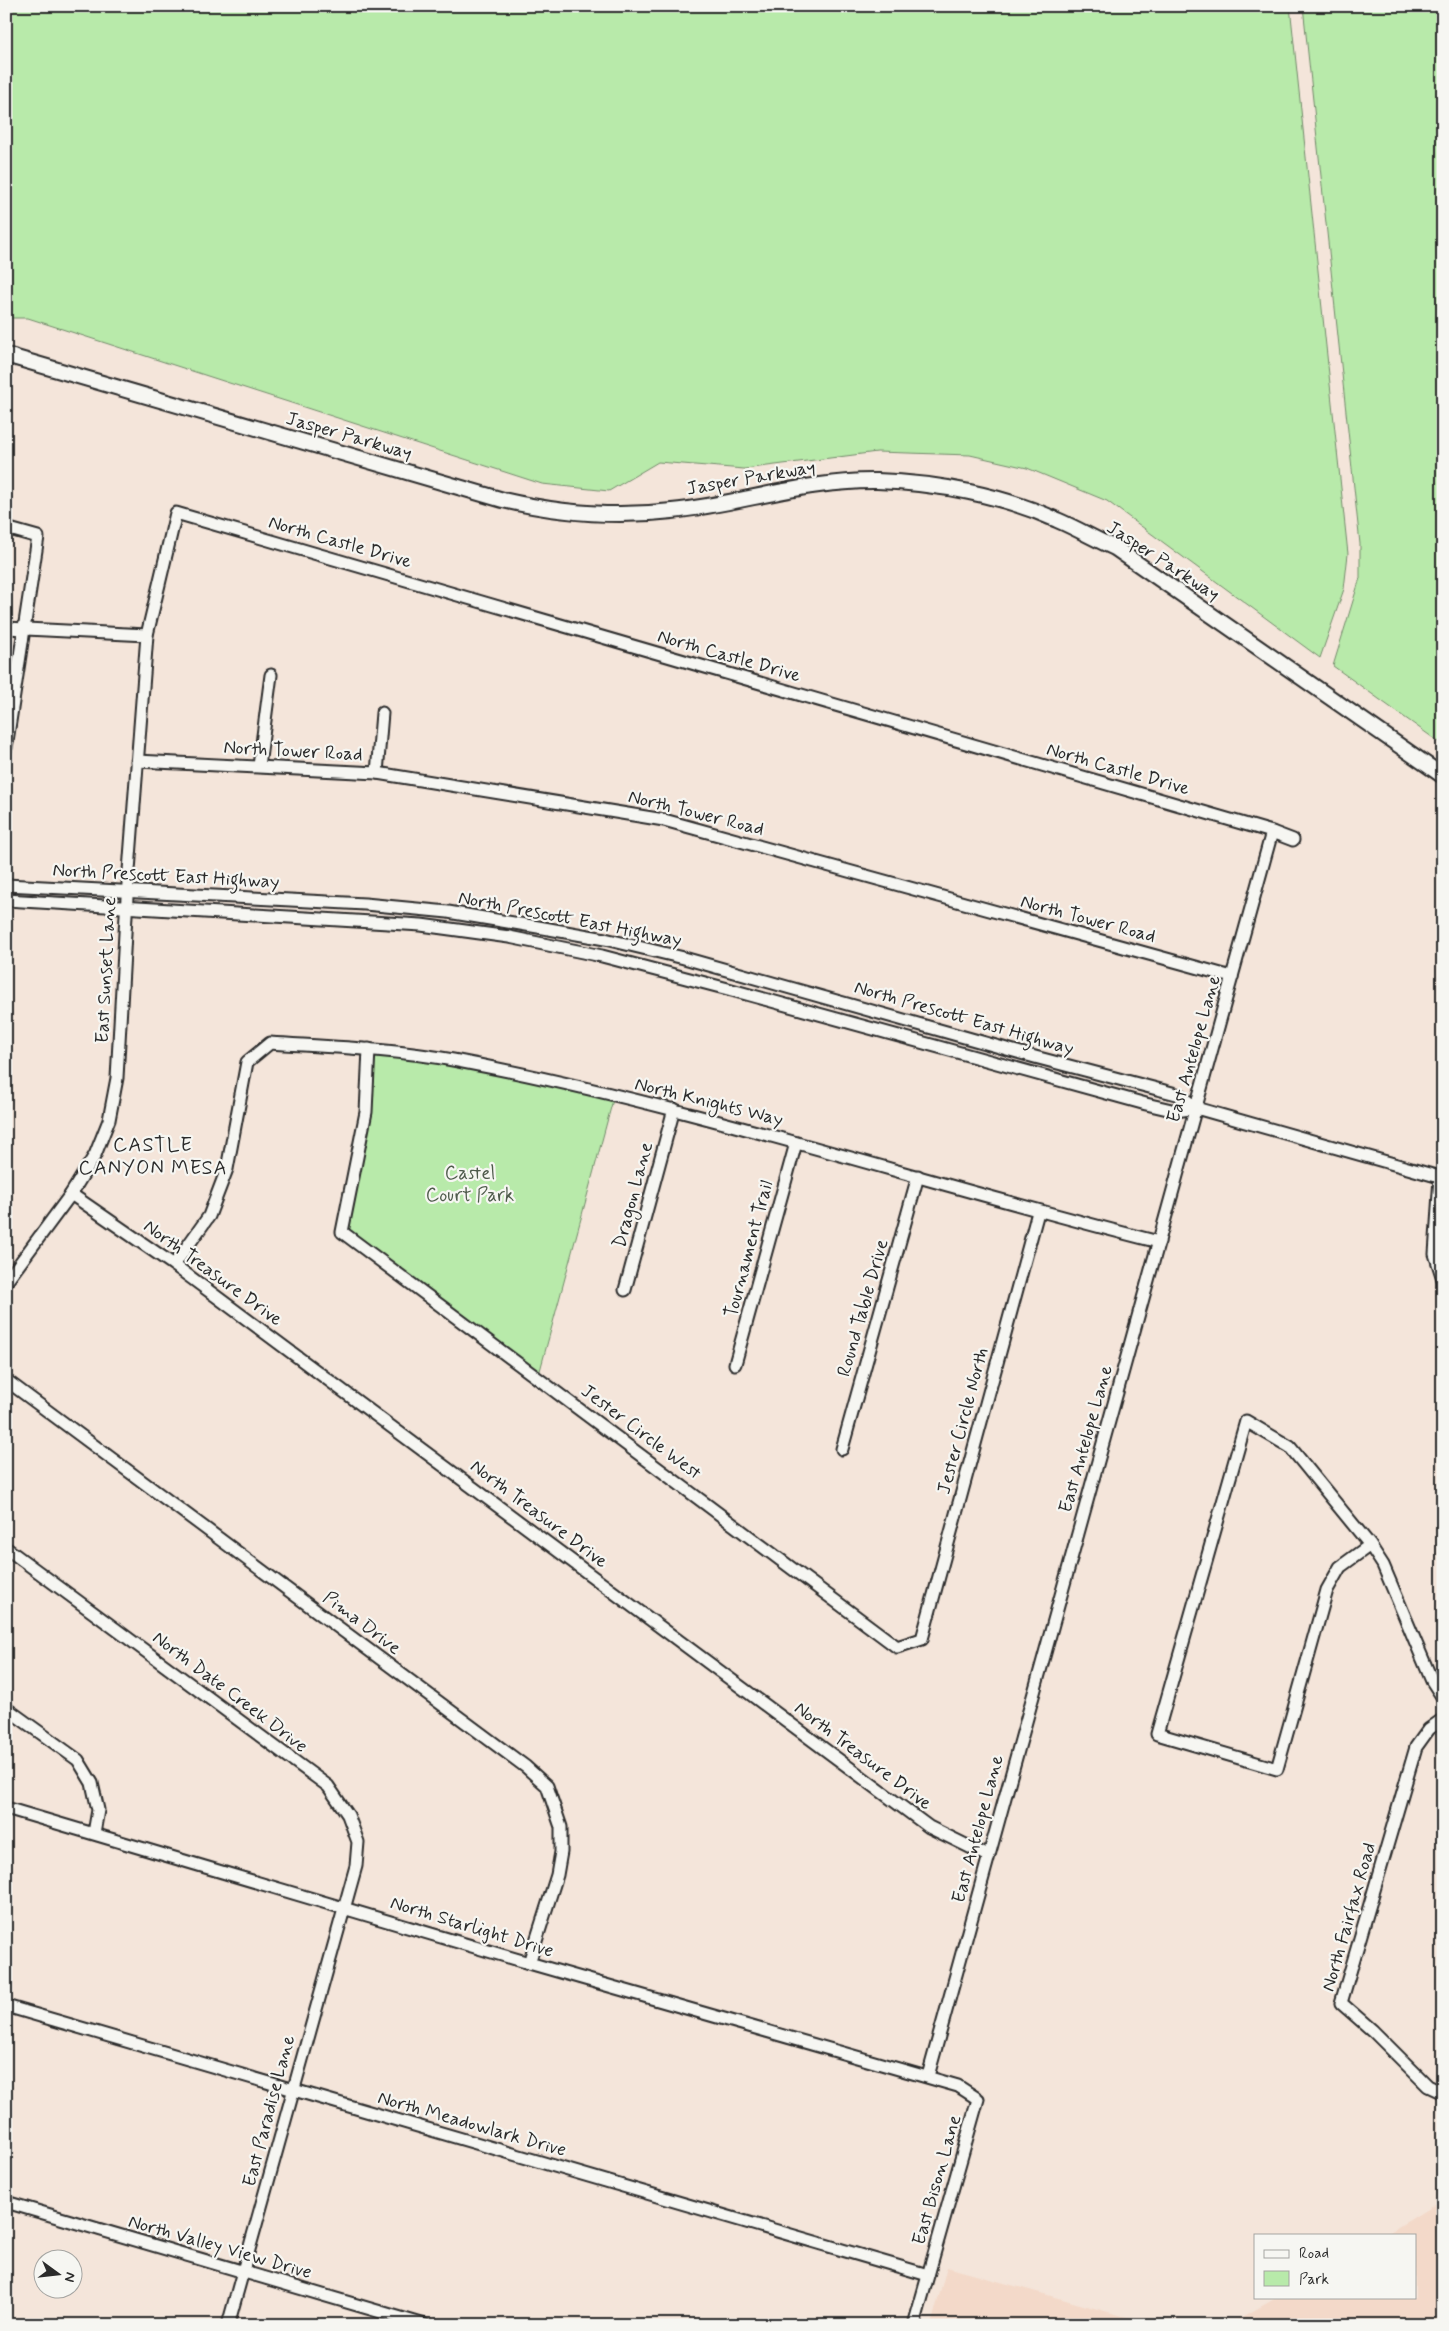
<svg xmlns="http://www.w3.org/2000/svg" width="1449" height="2331" viewBox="0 0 1449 2331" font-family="Mynerve,sans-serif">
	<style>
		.built { fill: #f3d9c9 }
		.green { fill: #b8eaaa; stroke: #728a6a }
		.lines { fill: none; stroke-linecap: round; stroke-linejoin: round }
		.minor-casing { stroke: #2b2b2b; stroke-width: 15 }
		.major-casing { stroke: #2b2b2b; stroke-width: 18 }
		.minor { stroke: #f6f6f2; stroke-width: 11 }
		.major { stroke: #f6f6f2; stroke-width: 14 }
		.labels { text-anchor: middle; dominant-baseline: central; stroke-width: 4.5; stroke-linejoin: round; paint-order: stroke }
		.street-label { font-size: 19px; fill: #2b2b2b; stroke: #f6f6f2 }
		.park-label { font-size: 19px; fill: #4e5b4b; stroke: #f6f6f2 }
		.neighbourhood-label { font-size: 20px; letter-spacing: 1px; fill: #2b2b2b; stroke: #f6f6f2 }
	</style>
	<rect width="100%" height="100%" fill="#f4e5da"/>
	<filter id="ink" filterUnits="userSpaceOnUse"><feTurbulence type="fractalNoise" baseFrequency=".02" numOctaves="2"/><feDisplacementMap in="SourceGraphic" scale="10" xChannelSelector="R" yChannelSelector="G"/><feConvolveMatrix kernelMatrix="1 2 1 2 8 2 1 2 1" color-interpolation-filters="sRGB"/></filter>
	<g filter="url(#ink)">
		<!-- built -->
		<g class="built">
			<polygon points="1434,2205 1443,2208 1443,2325 1228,2325 1278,2297 1415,2297 1415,2235 1385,2235"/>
			<polygon points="947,2267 1155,2325 931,2325"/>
		</g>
		<!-- green -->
		<g class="green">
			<polygon points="6,6 1290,6 1348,554 1344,589 1320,658 1107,501 1027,468 970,455 877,452 744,469 658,462 609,491 542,484 28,318 6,318"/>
			<polygon points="1303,6 1443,6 1443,745 1333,666 1360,578 1360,544"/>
			<polygon points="369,1049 614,1096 538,1378 342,1232"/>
		</g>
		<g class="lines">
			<!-- minor casing -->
			<g class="minor-casing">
				<g id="minor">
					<polyline points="6,528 38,537 6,748"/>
					<polyline points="6,628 147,635"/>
					<polyline points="137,761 377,773 664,820 1232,977"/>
					<polyline points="259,766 271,675"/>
					<polyline points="377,773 382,713"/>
					<polyline points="6,885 365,904 448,912 538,927 605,939 684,958 1035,1057 1180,1095 1196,1108 1443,1178"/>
					<polyline points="6,900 421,925 509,937 602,956 728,989 1146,1104 1176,1111 1196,1108"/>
					<polyline points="369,1049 366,1112 342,1232 897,1647 922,1639 1038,1212"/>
					<polyline points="1440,1177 1435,1254 1443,1279"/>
					<polyline points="71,1194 174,1265 929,1827 988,1856"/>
					<path d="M174,1265L209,1216L227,1169L247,1062L270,1043C331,1047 392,1049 453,1060C692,1105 923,1183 1159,1242"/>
					<polyline points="6,1282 71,1194 95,1155 109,1120 117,1078 127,897 147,635 176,513 1272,832"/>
					<polyline points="625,1290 674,1109"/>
					<polyline points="735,1364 796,1143"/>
					<polyline points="6,1380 526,1767 547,1786 561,1827 561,1852 557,1875 529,1963"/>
					<polyline points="842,1449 918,1176"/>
					<polyline points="1370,1545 1340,1567 1327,1590 1277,1769 1157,1734 1246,1421 1290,1447 1370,1545 1383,1565 1432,1681 1443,1698"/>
					<polyline points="6,1548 328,1786 348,1815 358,1842 356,1866 228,2325"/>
					<polyline points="6,1708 78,1760 92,1783 98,1810 94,1833"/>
					<polyline points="1443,1719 1429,1729 1416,1747 1341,2003 1373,2031 1428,2086 1443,2093"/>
					<polyline points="6,1808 529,1963 958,2086 978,2099 914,2325"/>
					<polyline points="6,2006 928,2275"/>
					<polyline points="928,2076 1272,832 1293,840"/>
					<polyline points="6,2202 425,2325"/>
				</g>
			</g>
			<!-- major casing -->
			<g class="major-casing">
				<path id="major" d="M6,355L503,500C559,513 614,518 672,511C740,504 807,480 877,481C937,483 1002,495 1057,520C1076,528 1095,539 1115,548L1443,776"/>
			</g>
			<!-- minor -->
			<use href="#minor" class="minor"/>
			<!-- major -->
			<use href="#major" class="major"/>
		</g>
	</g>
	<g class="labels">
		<!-- street labels -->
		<g class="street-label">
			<text transform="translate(349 436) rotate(16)">Jasper Parkway</text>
			<text transform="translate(751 478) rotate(-10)">Jasper Parkway</text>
			<text transform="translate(340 542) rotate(16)">North Castle Drive</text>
			<text transform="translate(1163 561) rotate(33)">Jasper Parkway</text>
			<text transform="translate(729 656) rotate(16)">North Castle Drive</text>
			<text transform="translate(293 751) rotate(3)">North Tower Road</text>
			<text transform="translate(1118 769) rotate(16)">North Castle Drive</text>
			<text transform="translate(696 813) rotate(14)">North Tower Road</text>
			<text transform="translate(166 876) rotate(3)">North Prescott East Highway</text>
			<text transform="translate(570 919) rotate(11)">North Prescott East Highway</text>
			<text transform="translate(1088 919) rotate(15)">North Tower Road</text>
			<text transform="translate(106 970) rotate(-87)">East Sunset Lane</text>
			<text transform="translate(964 1018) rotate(16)">North Prescott East Highway</text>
			<text transform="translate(1194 1049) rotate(-74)">East Antelope Lane</text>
			<text transform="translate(709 1102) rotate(14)">North Knights Way</text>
			<text transform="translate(633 1195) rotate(-75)">Dragon Lane</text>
			<text transform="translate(749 1249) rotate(-75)">Tournament Trail</text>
			<text transform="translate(213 1273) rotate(36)">North Treasure Drive</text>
			<text transform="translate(863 1308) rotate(-74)">Round Table Drive</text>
			<text transform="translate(963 1421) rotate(-75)">Jester Circle North</text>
			<text transform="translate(641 1432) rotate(37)">Jester Circle West</text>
			<text transform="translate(1086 1439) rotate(-74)">East Antelope Lane</text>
			<text transform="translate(539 1514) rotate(37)">North Treasure Drive</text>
			<text transform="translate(362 1623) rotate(37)">Pima Drive</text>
			<text transform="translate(230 1692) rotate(37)">North Date Creek Drive</text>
			<text transform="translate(863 1756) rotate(37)">North Treasure Drive</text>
			<text transform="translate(978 1829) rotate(-75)">East Antelope Lane</text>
			<text transform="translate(1349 1917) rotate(-74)">North Fairfax Road</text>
			<text transform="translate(472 1927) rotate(17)">North Starlight Drive</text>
			<text transform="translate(269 2111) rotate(-75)">East Paradise Lane</text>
			<text transform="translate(472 2124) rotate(16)">North Meadowlark Drive</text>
			<text transform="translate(937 2180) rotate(-74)">East Bison Lane</text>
			<text transform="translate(220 2247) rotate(16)">North Valley View Drive</text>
		</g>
		<!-- park labels -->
		<g class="park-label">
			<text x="470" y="1173">Castel<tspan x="470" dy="22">Court Park</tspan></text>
		</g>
		<!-- neighbourhood labels -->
		<g class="neighbourhood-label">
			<text x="153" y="1145">CASTLE<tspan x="153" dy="23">CANYON MESA</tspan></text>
		</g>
	</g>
	<!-- margin -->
	<rect width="1449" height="2331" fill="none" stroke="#f6f6f2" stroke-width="25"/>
	<rect x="12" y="12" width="1424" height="2306" fill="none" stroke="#2b2b2b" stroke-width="2" filter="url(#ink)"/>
	<!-- legend -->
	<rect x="1254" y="2234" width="162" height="65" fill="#f6f6f2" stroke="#a5a5a2"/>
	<rect x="1264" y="2250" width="25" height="8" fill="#f6f6f2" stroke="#a5a5a2"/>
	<text x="1299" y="2258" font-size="15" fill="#2b2b2b">Road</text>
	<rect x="1264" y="2271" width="25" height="15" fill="#b8eaaa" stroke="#a5a5a2"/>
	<text x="1299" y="2284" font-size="15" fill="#2b2b2b">Park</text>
	<!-- north arrow -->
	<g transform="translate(58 2274) rotate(105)"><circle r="24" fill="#f6f6f2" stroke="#a5a5a2"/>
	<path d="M0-4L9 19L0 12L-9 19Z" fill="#2b2b2b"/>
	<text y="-8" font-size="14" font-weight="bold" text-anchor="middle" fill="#2b2b2b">N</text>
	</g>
</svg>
